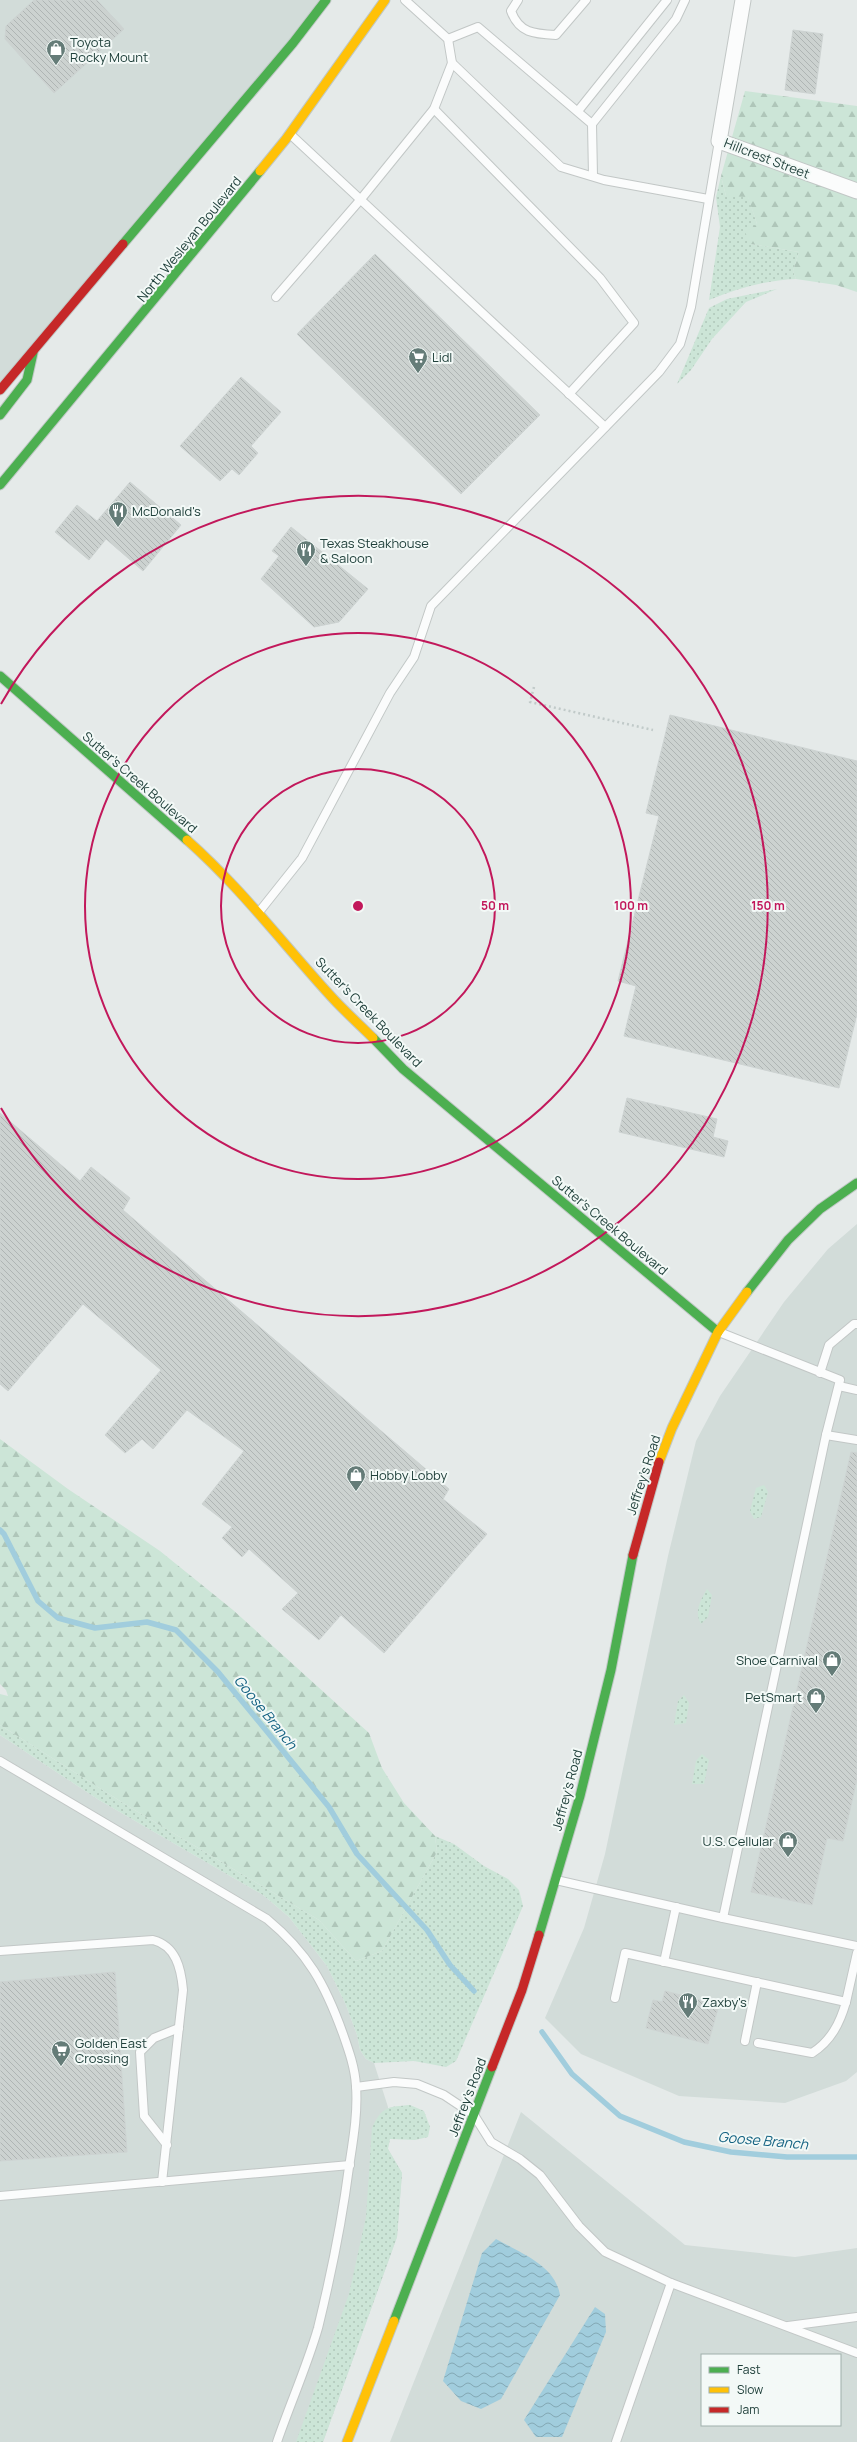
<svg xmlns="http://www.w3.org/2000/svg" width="857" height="2442" viewBox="0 0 857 2442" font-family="Manrope,sans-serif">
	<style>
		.built { fill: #d2dcd9; fill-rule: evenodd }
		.grass { fill: url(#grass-dots) }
		.forest { fill: url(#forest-firs) }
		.water { fill: url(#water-waves) }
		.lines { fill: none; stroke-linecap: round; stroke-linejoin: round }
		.stream { stroke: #a1cddd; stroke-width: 5.5 }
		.building { fill: url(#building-back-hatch); stroke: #cdd3d2 }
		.lane-casing { stroke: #c2c7c6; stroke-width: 10 }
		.street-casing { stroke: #c2c7c6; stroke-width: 17 }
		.fast-casing { stroke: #c0c8c6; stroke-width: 11 }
		.slow-casing { stroke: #c0c8c6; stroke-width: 11 }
		.jam-casing { stroke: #c0c8c6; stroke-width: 11 }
		.path { stroke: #c1cac9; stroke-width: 2.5; stroke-dasharray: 2 3; stroke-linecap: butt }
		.lane { stroke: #fbfcfc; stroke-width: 8 }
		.street { stroke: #fbfcfc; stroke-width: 15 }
		.fast { stroke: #4caf50; stroke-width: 9 }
		.slow { stroke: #ffc107; stroke-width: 9 }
		.jam { stroke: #c62828; stroke-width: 9 }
		.ring { fill: none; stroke: #c2185b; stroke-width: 2 }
		.labels { text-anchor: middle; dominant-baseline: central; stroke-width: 4; stroke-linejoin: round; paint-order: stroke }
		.poi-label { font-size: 13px; fill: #20403b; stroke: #f3f9f7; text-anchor: start }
		.street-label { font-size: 13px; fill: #20403b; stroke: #f3f9f7 }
		.water-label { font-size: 14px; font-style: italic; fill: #146282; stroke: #f3f9f7 }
		.centre { fill: #c2185b; stroke: #f3f9f7; stroke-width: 2 }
		.ring-label { font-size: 12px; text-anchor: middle; font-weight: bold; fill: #c2185b; stroke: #f3f9f7; stroke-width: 4; stroke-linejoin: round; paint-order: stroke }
	</style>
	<defs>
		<pattern id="grass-dots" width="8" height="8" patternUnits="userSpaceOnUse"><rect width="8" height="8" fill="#cce5d7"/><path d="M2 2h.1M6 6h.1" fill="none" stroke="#afc6b9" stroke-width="1.8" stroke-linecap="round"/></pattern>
		<pattern id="forest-firs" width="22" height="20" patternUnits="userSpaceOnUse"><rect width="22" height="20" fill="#cce5d7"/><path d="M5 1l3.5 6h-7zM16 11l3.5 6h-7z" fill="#afc6b9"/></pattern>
		<pattern id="water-waves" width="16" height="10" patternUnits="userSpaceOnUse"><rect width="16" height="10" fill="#a1cddd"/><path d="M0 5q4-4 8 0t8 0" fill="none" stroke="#83a8b4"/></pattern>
		<pattern id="building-back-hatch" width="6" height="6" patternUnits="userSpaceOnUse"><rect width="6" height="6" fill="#ccd2d0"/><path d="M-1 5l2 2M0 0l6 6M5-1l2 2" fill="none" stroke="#afb5b4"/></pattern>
	</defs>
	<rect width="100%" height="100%" fill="#e5eae9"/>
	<!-- built -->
	<g class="built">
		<polygon points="0,0 323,0 0,389"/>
		<polygon points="857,1224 857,2072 846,2081 785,2103 679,2096 581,2054 545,2018 584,1928 605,1854 668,1556 696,1441 720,1396 784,1302 828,1249"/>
		<polygon points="0,1735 99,1800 263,1895 289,1917 327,1966 346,2005 357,2035 360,2050 366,2059 374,2063 388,2107 388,2149 402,2173 397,2237 323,2442 0,2442"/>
		<path d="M521,2112L685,2245L795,2257L857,2248V2442H390ZM702,2355H840V2425H702Z"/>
	</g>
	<!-- grass -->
	<g class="grass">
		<path d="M721,176L726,196H748L757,224L751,244L799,252L793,271L796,279C765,280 737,289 709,300L720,227L716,197Z"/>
		<polygon points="777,289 746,302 712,339 691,370 677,384 709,308 727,299"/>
		<polygon points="764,1485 768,1492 761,1517 754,1519 750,1511 756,1488"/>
		<path d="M707,1589L712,1595L708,1617L701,1624C694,1612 700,1601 707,1589Z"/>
		<polygon points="684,1695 689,1703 686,1723 674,1725 678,1701"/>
		<polygon points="0,1725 128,1806 319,1920 356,1961 382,1951 437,1852 435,1836 454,1844 484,1866 508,1879 519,1890 523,1906 456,2061 446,2067 414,2061 374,2063 366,2059 360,2050 357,2035 346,2005 327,1966 289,1917 263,1895 99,1800 0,1735"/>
		<polygon points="702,1754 709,1760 704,1784 692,1784 696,1761"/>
		<path d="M410,2105L424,2111L430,2127L428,2137L415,2140L390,2139L388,2149L402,2173L397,2237L323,2442H296L349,2294L366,2217L372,2128C382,2106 388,2107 410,2105Z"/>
	</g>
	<!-- forest -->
	<g class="forest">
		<polygon points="745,91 857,106 857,292 836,285 796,279 793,271 799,252 751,244 745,232 757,224 748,197 726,196 721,176"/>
		<polygon points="0,1439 68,1489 160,1551 233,1610 369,1733 382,1768 404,1803 435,1836 437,1852 382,1951 356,1961 319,1920 128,1806 0,1725 0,1694 8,1696 6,1690 0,1684"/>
	</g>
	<!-- water -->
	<g class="water">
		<path d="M496,2239C520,2253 555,2265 560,2295L501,2399L481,2409L461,2401L443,2381L482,2253Z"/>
		<polygon points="595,2307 605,2314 606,2332 562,2437 536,2437 524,2420"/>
	</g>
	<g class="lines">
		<!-- stream -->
		<g class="stream">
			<polyline points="0,1530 4,1534 38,1601 58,1618 95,1628 147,1622 176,1630 218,1672 329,1807 357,1854 427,1930 450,1965 474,1991"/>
			<polyline points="542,2032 572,2074 620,2116 684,2142 731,2152 787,2157 857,2157"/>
		</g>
	</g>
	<!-- building -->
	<g class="building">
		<polygon points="34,0 97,0 124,29 54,93 5,39 6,26"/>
		<polygon points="793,30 823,34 815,94 785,90"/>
		<polygon points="375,254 540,415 461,494 297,334"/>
		<polygon points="241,377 281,412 251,446 258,453 239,475 232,469 220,481 180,446"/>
		<polygon points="130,482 181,525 143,571 106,539 89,560 55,532 77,505 97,521"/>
		<polygon points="291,527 368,589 339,622 314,627 261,579 279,556 272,551"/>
		<polygon points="670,715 857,761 857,1014 839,1088 624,1036 636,986 618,981 659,816 646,813"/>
		<polygon points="627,1098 717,1119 713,1137 728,1141 724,1157 619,1132"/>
		<polygon points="0,1113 80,1181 91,1167 130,1198 123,1210 449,1489 443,1499 487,1534 384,1653 341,1615 319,1640 282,1609 298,1593 249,1549 242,1557 222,1538 232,1527 202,1504 244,1451 187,1410 153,1449 142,1439 125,1453 105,1435 161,1370 83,1304 8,1391 0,1384"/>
		<polygon points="851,1452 857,1453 857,1779 843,1841 827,1838 812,1905 751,1892"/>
		<polygon points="115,1972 127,2152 0,2161 0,1982"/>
		<polygon points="665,1991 719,2005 708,2044 646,2028 653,2000 662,2002"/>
	</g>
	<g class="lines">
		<!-- lane casing -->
		<g class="lane-casing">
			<g id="lane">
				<polyline points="405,0 448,39 452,63 561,167 604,180 708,199"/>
				<path d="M518,0L511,11C519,33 534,34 556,35L586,0"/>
				<polyline points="448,39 478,27 592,124 593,176"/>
				<polyline points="434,109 600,278 634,323 569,394"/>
				<polyline points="578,111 667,0"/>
				<polyline points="592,124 676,19 685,0"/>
				<polyline points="290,134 605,427"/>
				<polyline points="276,297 361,199 434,109 452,63"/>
				<polyline points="259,912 302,858 390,693 414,657 431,606 659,372 680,344 691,307 719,141"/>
				<polyline points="820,1373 829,1345 854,1324 857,1324"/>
				<polyline points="839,1386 857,1390"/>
				<polyline points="826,1435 857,1440"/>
				<path d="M0,1761L267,1919C308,1953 325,1984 343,2034C349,2051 355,2068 356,2086C358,2113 353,2141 349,2167C342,2221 331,2275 318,2328C307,2366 290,2404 277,2442"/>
				<polyline points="556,1880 723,1918 826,1435 840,1380 719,1332"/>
				<polyline points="723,1918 857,1946"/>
				<path d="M0,1951L153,1940C176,1946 181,1968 183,1990L162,2182"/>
				<polyline points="664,1962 676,1907"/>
				<path d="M615,1998L625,1953L846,2002C840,2023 831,2041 812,2053L758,2043"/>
				<polyline points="846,2002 857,1953"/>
				<polyline points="745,2041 757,1982"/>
				<polyline points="356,2087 394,2082 417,2084 444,2095 474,2115 491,2142 520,2159 540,2175 579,2226 605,2252 671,2283 857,2353"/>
				<polyline points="167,2145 144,2116 140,2052 154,2038 179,2028"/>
				<polyline points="0,2196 350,2165"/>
				<polyline points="788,2326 857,2317"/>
				<polyline points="616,2442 671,2283"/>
			</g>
		</g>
		<!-- street casing -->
		<g class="street-casing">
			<polyline id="street" points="743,0 719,141 857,191"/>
		</g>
		<!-- fast casing -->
		<g class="fast-casing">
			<g id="fast">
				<polyline points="123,244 293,43 326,0"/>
				<polyline points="0,415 27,380 33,353"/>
				<polyline points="0,485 260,171"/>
				<polyline points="0,676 187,840"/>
				<polyline points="373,1038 403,1069 718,1332"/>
				<polyline points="747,1292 788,1240 820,1209 857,1183"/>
				<polyline points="539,1935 580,1796 611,1670 633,1555"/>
				<polyline points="394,2321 492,2067"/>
			</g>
		</g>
		<!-- slow casing -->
		<g class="slow-casing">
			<g id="slow">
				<polyline points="260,171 286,139 385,0"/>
				<path d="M187,840C239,886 281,941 328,993C342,1009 358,1023 373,1038"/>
				<polyline points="659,1462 672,1428 718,1332 747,1292"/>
				<polyline points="347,2442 394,2321"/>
			</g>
		</g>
		<!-- jam casing -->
		<g class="jam-casing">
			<g id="jam">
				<polyline points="0,390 123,244"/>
				<polyline points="633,1555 659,1462"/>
				<polyline points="492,2067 522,1990 539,1935"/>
			</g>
		</g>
		<!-- path -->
		<polyline class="path" points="534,687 530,702 653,730"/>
		<!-- lane -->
		<use href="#lane" class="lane"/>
		<!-- street -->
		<use href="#street" class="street"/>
		<!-- fast -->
		<use href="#fast" class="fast"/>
		<!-- slow -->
		<use href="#slow" class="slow"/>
		<!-- jam -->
		<use href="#jam" class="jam"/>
	</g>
	<!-- distance rings -->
	<g class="ring">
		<circle cx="358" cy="906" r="137"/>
		<circle cx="358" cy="906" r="273"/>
		<path d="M1 704A410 410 0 1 1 1 1108"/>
	</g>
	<!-- icons -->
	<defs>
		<g id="shop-pin" transform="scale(1)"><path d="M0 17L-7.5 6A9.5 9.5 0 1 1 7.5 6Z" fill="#657c78" stroke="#f3f9f7"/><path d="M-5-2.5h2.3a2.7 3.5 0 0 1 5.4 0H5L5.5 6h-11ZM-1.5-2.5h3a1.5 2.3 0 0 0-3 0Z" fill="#fff"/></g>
		<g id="supermarket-pin" transform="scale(1)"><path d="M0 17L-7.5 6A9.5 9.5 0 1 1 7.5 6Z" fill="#657c78" stroke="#f3f9f7"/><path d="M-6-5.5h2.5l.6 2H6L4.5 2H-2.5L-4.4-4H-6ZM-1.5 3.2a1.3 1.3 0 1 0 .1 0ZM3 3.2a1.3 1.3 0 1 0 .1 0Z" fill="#fff"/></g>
		<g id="restaurant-pin" transform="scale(1)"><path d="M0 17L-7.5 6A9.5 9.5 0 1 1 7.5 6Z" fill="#657c78" stroke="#f3f9f7"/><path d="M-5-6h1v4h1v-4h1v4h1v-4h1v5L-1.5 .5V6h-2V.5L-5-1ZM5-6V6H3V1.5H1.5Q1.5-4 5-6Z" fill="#fff"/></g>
	</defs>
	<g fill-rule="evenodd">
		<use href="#shop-pin" x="56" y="49"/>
		<use href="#supermarket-pin" x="418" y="357"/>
		<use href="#restaurant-pin" x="118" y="511"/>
		<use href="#restaurant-pin" x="306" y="550"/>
		<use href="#shop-pin" x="356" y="1475"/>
		<use href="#shop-pin" x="832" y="1660"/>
		<use href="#shop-pin" x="816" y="1697"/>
		<use href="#shop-pin" x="788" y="1841"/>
		<use href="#restaurant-pin" x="688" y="2002"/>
		<use href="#supermarket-pin" x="61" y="2050"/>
	</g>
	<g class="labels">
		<!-- poi labels -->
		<g class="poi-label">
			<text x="70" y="42">Toyota<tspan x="70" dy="15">Rocky Mount</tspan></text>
			<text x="432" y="357">Lidl</text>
			<text x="132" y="511">McDonald's</text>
			<text x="320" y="543">Texas Steakhouse<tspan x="320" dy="15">&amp; Saloon</tspan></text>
			<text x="370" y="1475">Hobby Lobby</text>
			<text x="818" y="1660" text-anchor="end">Shoe Carnival</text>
			<text x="802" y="1697" text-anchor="end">PetSmart</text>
			<text x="774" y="1841" text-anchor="end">U.S. Cellular</text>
			<text x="702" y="2002">Zaxby's</text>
			<text x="75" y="2043">Golden East<tspan x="75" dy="15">Crossing</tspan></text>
		</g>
		<!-- street labels -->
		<g class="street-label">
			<text transform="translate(767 158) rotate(21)">Hillcrest Street</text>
			<text transform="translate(189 239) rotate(-51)">North Wesleyan Boulevard</text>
			<text transform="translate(140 782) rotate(41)">Sutter's Creek Boulevard</text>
			<text transform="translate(369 1012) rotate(46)">Sutter's Creek Boulevard</text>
			<text transform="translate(610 1225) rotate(40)">Sutter's Creek Boulevard</text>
			<text transform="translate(643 1475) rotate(-72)">Jeffrey's Road</text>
			<text transform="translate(567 1790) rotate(-75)">Jeffrey's Road</text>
			<text transform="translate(467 2097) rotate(-69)">Jeffrey's Road</text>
		</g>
		<!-- water labels -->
		<g class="water-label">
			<text transform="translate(266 1712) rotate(51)">Goose Branch</text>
			<text transform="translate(763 2140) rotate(5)">Goose Branch</text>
		</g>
	</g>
	<circle cx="358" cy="906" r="6" class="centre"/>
	<g class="ring-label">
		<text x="495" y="910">50 m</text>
		<text x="631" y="910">100 m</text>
		<text x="768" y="910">150 m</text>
	</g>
	<!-- legend -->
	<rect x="701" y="2354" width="140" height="72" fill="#f3f9f7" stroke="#9fafac"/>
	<rect x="709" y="2367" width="20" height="6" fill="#4caf50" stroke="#9fafac"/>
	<text x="737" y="2374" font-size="12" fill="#20403b">Fast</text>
	<rect x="709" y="2387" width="20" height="6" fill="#ffc107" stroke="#9fafac"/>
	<text x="737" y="2394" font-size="12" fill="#20403b">Slow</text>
	<rect x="709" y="2407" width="20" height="6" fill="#c62828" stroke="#9fafac"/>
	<text x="737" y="2414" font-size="12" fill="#20403b">Jam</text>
</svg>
